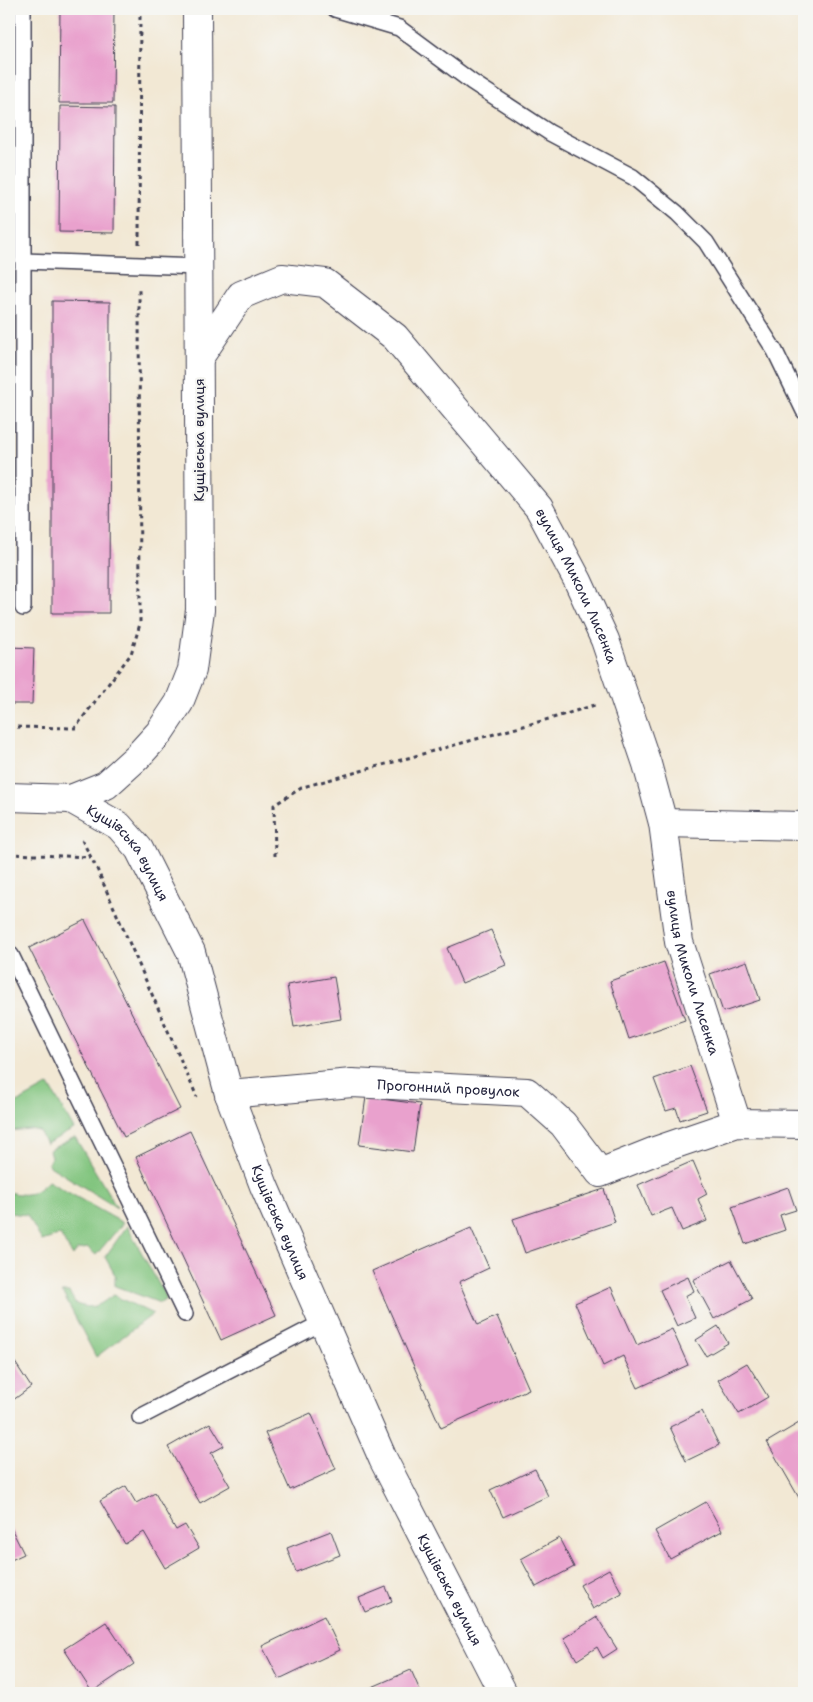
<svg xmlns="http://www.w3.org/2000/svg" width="813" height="1702" viewBox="0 0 813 1702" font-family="'Shantell Sans',sans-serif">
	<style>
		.green { fill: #82c57f; stroke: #52745d }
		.building { fill: #e9a1cd }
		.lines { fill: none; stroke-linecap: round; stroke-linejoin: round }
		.service-casing { stroke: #414052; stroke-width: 18 }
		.minor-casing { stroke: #414052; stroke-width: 30 }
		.tertiary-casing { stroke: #414052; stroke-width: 30 }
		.path { stroke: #414052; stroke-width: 3; stroke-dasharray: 4 4; stroke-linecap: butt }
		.service { stroke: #fff; stroke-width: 15 }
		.minor { stroke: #fff; stroke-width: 28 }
		.tertiary { stroke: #fff; stroke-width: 28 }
		.labels { text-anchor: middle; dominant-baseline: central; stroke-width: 4.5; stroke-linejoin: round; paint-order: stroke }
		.street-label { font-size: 14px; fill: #22223b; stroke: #f6f6f2 }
	</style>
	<rect width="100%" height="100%" fill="#f6f6f2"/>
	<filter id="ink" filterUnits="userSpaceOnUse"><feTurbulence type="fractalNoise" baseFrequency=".02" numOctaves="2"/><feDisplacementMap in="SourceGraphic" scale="10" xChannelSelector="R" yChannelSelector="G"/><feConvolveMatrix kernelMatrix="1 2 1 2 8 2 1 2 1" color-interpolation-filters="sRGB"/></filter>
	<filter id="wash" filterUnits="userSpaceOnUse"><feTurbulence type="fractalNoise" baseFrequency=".0096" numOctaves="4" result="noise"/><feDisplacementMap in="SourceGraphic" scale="20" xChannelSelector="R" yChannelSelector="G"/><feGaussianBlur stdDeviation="1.12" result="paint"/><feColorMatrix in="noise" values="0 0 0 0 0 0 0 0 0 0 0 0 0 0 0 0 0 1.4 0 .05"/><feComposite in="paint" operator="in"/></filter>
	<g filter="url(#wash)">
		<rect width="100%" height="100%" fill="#f2e8d4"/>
		<!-- green -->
		<g class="green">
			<polygon points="49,1085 74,1129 46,1144 39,1131 30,1129 9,1131 9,1107"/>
			<polygon points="75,1137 117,1208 48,1165 51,1157 49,1150"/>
			<path d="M48,1181L123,1223L96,1255L88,1248L77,1250L73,1256L60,1235L42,1241L27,1215L9,1213V1192C27,1197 35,1194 48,1181Z"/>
			<polygon points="127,1226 167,1299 160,1303 115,1286 115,1275 105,1257"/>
			<path d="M62,1292H69L76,1304C94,1310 98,1306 113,1295L153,1314L96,1357Z"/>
		</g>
		<g id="blocks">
			<!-- building -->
			<g class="building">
				<polygon points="60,9 114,9 113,103 59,103"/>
				<polygon points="60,106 115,107 114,233 59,232"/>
				<polygon points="52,301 110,302 109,613 52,613"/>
				<polygon points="9,647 34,648 32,704 9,704"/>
				<polygon points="85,920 180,1109 124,1137 29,948"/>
				<polygon points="491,930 506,965 462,983 447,948"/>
				<polygon points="747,961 760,1000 723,1012 710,974"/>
				<polygon points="664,962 685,1020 629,1039 610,981"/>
				<polygon points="334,977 341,1019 294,1027 287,985"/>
				<polygon points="690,1066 707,1111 680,1120 676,1108 666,1111 654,1079"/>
				<polygon points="366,1097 420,1104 413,1152 359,1145"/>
				<polygon points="190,1131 276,1315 221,1340 136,1157"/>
				<polygon points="693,1161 707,1194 698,1199 707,1221 682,1231 672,1208 651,1216 638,1185"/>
				<polygon points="788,1187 796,1210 780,1215 785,1230 745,1244 732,1207"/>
				<polygon points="604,1189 615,1222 525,1253 513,1219"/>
				<polygon points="471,1228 489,1268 459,1282 478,1325 497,1316 529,1389 441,1428 372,1271"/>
				<polygon points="731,1260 752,1299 714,1319 693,1280"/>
				<polygon points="688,1277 694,1291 685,1296 695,1318 677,1326 660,1290"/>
				<polygon points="611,1287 637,1345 672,1329 688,1365 638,1388 623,1356 603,1366 575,1303"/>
				<polygon points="718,1326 728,1343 706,1356 696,1340"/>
				<polygon points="9,1353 31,1387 9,1403"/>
				<polygon points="747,1363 768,1397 739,1414 718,1380"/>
				<polygon points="702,1411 719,1445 686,1461 670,1427"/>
				<polygon points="311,1413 336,1469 290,1490 265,1433"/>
				<polygon points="804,1420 804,1501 802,1503 767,1442"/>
				<polygon points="210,1423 224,1446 211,1453 230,1486 200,1503 168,1447"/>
				<polygon points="535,1469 548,1496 503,1517 490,1490"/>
				<polygon points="126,1486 136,1503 155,1493 176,1530 185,1525 199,1548 165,1568 144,1532 125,1544 100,1501"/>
				<polygon points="706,1502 722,1531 670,1559 655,1531"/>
				<polygon points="9,1524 24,1554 9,1561"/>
				<polygon points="331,1531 340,1555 296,1572 287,1548"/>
				<polygon points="559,1538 574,1567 536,1587 521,1559"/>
				<polygon points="609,1569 622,1593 593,1609 580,1585"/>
				<polygon points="386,1587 392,1601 365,1612 359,1598"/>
				<polygon points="324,1616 340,1650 279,1679 262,1646"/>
				<polygon points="597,1617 617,1649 603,1658 597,1647 577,1660 564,1638"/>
				<polygon points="106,1622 134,1664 92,1692 64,1649"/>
				<polygon points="411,1670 421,1693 372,1693 370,1688"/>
			</g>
		</g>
	</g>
	<g filter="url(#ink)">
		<use href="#blocks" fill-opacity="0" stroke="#414052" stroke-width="1"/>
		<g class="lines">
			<!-- service casing -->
			<g class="service-casing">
				<g id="service">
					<polyline points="23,9 23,608"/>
					<polyline points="335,9 399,28 472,82 550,133 633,177 677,213 706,242 775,351 804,411"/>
					<polyline points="23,261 200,267"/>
					<polyline points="9,954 11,955 185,1314"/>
					<polyline points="140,1417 323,1322"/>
				</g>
			</g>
			<!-- minor casing -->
			<g class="minor-casing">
				<g id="minor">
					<path id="s1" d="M199,358L241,295L282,278L325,283L395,337L539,508L578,581L605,640L647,764L663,823L679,942L737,1123"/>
					<path id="s2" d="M71,799L119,826L139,849L191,952L229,1094L264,1186L383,1459L503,1693"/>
					<polyline points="663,823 804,826"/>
					<path id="s3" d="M229,1094L352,1083L527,1092L563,1124L600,1173L655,1151L737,1123L804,1124"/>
				</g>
			</g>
			<!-- tertiary casing -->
			<g class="tertiary-casing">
				<polyline id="tertiary" points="9,797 71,799 106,785 137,757 159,733 179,703 192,670 200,610 197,9"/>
			</g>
			<!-- path -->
			<g class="path">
				<polyline points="139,244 140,9"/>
				<polyline points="9,727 75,728 131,654 140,624 139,287"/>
				<polyline points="82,840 97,869 197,1097"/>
				<polyline points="9,854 90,857"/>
				<polyline points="275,856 274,805 303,787 556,717 598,704"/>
			</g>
			<!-- service -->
			<use href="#service" class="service"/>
			<!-- minor -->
			<use href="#minor" class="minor"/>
			<!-- tertiary -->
			<use href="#tertiary" class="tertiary"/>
		</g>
	</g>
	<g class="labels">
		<!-- street labels -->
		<g class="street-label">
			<text transform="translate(199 440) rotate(-90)">Кущівська вулиця</text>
			<text stroke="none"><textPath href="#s1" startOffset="562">вулиця Миколи Лисенка</textPath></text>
			<text stroke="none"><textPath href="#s2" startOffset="81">Кущівська вулиця</textPath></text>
			<text stroke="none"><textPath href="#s1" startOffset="968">вулиця Миколи Лисенка</textPath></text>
			<text stroke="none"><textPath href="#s3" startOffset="220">Прогонний провулок</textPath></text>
			<text stroke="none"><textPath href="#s2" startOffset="486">Кущівська вулиця</textPath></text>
			<text stroke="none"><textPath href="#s2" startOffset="891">Кущівська вулиця</textPath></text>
		</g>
	</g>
	<!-- margin -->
	<rect width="813" height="1702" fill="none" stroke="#f6f6f2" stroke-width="30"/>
</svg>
